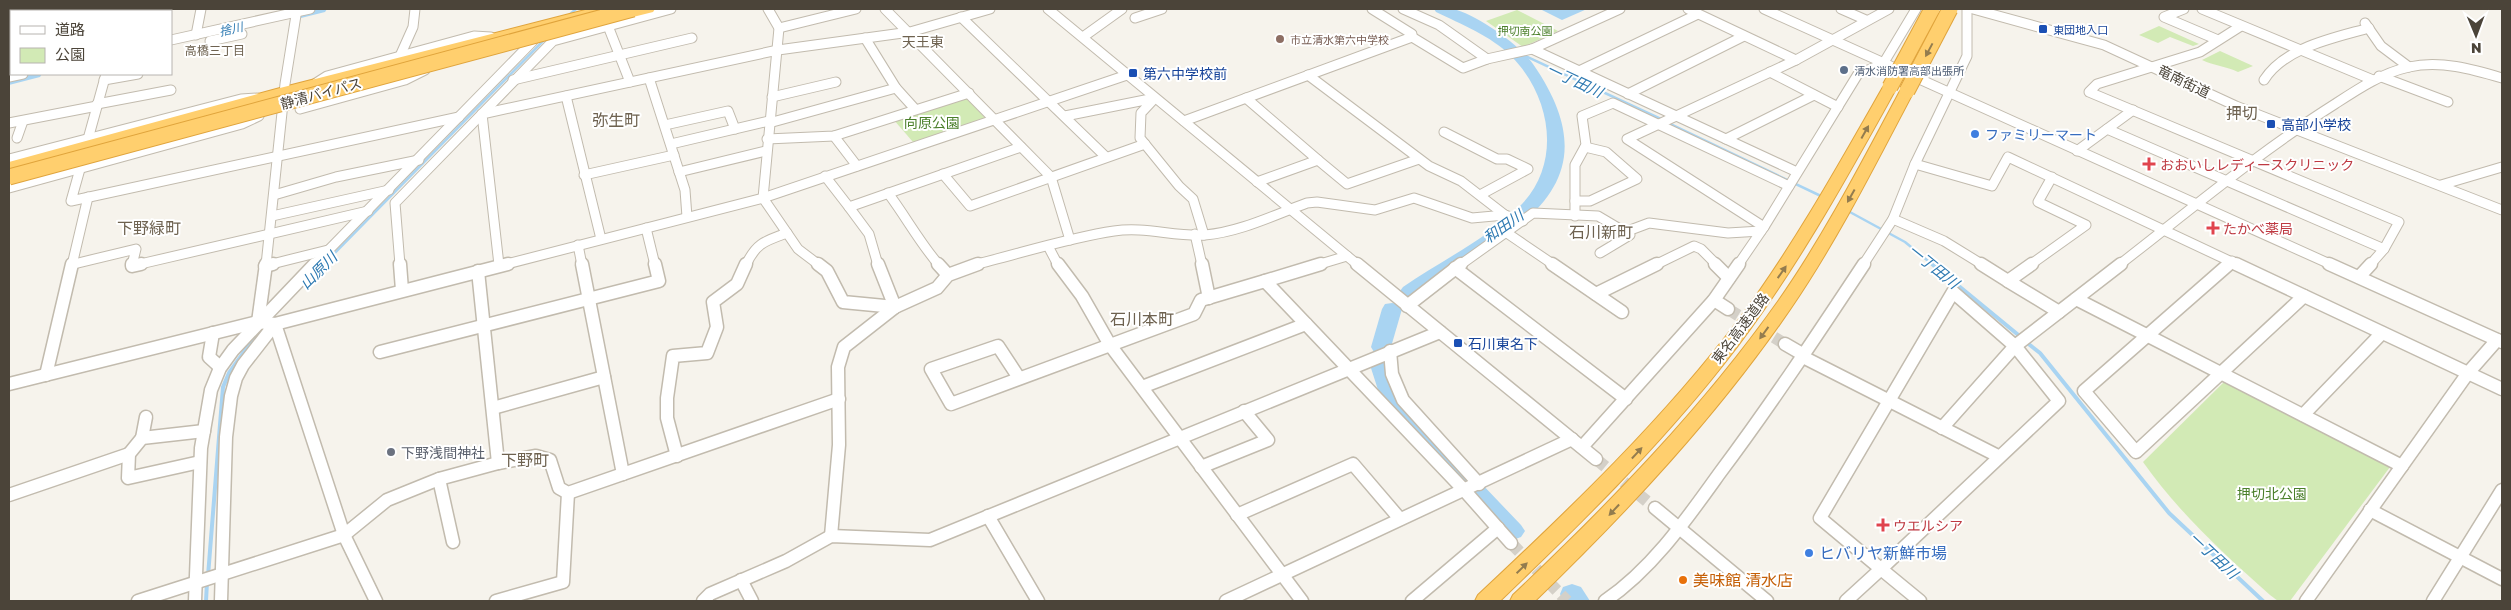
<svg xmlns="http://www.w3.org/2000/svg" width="2511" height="610" viewBox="0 0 2511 610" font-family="'Golos Text','Noto Sans JP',sans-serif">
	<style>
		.green { fill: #d2eab5 }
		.water { fill: #a9d4f2 }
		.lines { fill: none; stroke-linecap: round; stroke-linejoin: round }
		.stream-far1 { stroke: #a9d4f2; stroke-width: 2.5 }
		.stream { stroke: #a9d4f2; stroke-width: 4 }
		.river { fill: #a9d4f2; fill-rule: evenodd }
		.minor-tunnel { stroke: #d4d0c8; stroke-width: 12; stroke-dasharray: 12 6; stroke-linecap: butt }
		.minor-far1-casing { stroke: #c2bbae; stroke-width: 11 }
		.minor-casing { stroke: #c2bbae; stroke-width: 15 }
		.highway-casing { stroke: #e0a43c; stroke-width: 2 }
		.minor-far1 { stroke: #fff; stroke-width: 9 }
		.minor { stroke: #fff; stroke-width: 12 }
		.highway { fill: #ffcf6e; fill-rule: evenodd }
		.highway-bridge-casing { stroke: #e0a43c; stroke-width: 17; stroke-linecap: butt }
		.highway-bridge { stroke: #ffcf6e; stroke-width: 15 }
		.oneway { fill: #937c4e }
		.transit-dot { fill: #1a4fb4; stroke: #fff; stroke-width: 2 }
		.education-dot { fill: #8d6e63; stroke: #fff; stroke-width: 2 }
		.service-dot { fill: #5c6f8a; stroke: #fff; stroke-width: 2 }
		.shop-dot { fill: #3f7fe0; stroke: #fff; stroke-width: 2 }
		.health-dot { fill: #e0444e; stroke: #fff; stroke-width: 2 }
		.worship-dot { fill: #6b7280; stroke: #fff; stroke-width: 2 }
		.food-dot { fill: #e8710a; stroke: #fff; stroke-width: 2 }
		.labels { text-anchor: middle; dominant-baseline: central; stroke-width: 4; stroke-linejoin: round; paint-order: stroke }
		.far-transit-label { font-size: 11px; fill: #164399; stroke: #fff; text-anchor: start }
		.far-park-label { font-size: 11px; fill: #4a7f2a; stroke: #fff }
		.far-education-label { font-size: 11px; fill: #785e54; stroke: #fff; text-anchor: start }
		.far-service-label { font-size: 11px; fill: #4e5e75; stroke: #fff; text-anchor: start }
		.far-water-label { font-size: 12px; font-style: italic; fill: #2e7ab2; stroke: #fff }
		.far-neighbourhood-label { font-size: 12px; fill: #6e6250; stroke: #fff }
		.far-quarter-label { font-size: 14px; fill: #6e6250; stroke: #fff }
		.transit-label { font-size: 14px; fill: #164399; stroke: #fff; text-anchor: start }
		.street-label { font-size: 14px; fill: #4b4439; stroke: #fff }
		.park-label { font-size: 14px; fill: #4a7f2a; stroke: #fff }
		.shop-label { font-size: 14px; fill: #366cbe; stroke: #fff; text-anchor: start }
		.health-label { font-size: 14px; fill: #be3a42; stroke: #fff; text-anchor: start }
		.worship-label { font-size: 14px; fill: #5b616d; stroke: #fff; text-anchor: start }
		.water-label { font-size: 15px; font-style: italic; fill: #2e7ab2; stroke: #fff }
		.quarter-label { font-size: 16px; fill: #6e6250; stroke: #fff }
		.near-shop-label { font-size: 16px; fill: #366cbe; stroke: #fff; text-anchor: start }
		.near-food-label { font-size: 16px; fill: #c56008; stroke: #fff; text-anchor: start }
	</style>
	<rect width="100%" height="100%" fill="#f6f3ec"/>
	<!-- green -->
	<g class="green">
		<polygon points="1517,10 1558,31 1523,47 1486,21"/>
		<polygon points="2159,26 2199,44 2193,46 2170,37 2158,43 2139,35"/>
		<path d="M2220,51L2253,66L2238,72C2226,66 2214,66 2202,60Z"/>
		<polygon points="965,96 986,119 913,142 893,119"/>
		<path d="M2225,381L2390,467L2290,601H2278L2270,595C2224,554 2179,513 2143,462Z"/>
	</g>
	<!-- water -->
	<polygon class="water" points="1540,9 1587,9 1562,20"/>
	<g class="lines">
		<!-- stream-far1 -->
		<g class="stream-far1">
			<polyline points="568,16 576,9"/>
			<polyline points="1521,54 1663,120"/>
			<polyline points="1668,123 1823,197"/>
			<polyline points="1848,211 1905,242 1933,265"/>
			<polyline points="323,265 546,38"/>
		</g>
		<!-- stream -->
		<g class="stream">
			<polyline points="1932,264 2022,338"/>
			<polyline points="319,269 324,264"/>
			<polyline points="2026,342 2040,353 2169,513 2263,601"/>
			<polyline points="208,576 223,387 229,373 256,335"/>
			<polyline points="206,601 207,582"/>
		</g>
		<!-- river -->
		<g class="river">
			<polygon points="300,9 327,9 325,12 301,18 293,13"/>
			<path d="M1434,9C1440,9 1447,8 1453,9C1476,14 1520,45 1533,64C1621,191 1507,233 1417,295L1410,297L1403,295L1400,291L1403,287C1442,260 1489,238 1522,204C1562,162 1551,96 1511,56C1491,36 1461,24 1436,12Z"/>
			<polygon points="15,74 42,74 40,77 9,85 9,75"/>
			<polygon points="1392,303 1399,304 1402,309 1391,347 1388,352 1381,354 1374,352 1371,347 1382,309 1385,304"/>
			<polygon points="1381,358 1388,360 1400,392 1416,415 1521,525 1525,531 1521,537 1513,540 1505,537 1400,425 1379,393 1370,365 1374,360"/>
			<polygon points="1572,584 1581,587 1590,601 1563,601 1560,594 1563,587"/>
		</g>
		<!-- minor-tunnel -->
		<g class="minor-tunnel">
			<polyline points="1728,309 1785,344"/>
			<polyline points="1596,459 1655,508"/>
			<polyline points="1511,543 1567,601"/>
		</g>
		<!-- minor-far1 casing -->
		<g class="minor-far1-casing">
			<g id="minor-far1">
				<polyline points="123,9 123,11"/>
				<polyline points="156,9 156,11"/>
				<polyline points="768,9 779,28 763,198 798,249 819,265"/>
				<polyline points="885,9 1051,177 1070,240"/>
				<polyline points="1048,9 1358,265"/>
				<polyline points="1372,9 1412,34 1412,37"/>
				<polyline points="1403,9 1439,25 1487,59"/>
				<polyline points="1688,9 1796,60"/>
				<polyline points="1764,9 2332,265"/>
				<polyline points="1841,9 1866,20"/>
				<polyline points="1973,9 2104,45 2236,106 2502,210"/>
				<polyline points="2184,9 2164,17 2218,40"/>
				<polyline points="2202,9 2373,80"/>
				<polyline points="961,17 1106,157"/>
				<polyline points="1135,18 1162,9"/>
				<polyline points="2365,23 2381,46 2409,67"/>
				<polyline points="608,26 630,82"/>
				<polyline points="2241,26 2200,52 2097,84 2089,92 2399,222 2384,249 2370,265"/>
				<polyline points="779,28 856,9"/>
				<polyline points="196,35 201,9"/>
				<polyline points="1083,37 1122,9"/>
				<polyline points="865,38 896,88 915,109"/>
				<polyline points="171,40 310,9"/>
				<polyline points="210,41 242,34"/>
				<polyline points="1532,49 1797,172"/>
				<polyline points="400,56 413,27 415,9"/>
				<polyline points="1579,71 1698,14"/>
				<polyline points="1770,72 1838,107"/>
				<polyline points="1308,75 1429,166 1461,181 1505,215 1523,221"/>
				<polyline points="2379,76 2448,102"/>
				<polyline points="9,77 23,74"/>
				<polyline points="649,78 685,190 687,217"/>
				<polyline points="104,80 138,74"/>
				<polyline points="513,80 692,38"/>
				<path d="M2264,80C2285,47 2334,38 2369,28"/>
				<polyline points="316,83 327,76 474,36 491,37"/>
				<polyline points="1628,94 1744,36"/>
				<polyline points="566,96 601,239"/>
				<polyline points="772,97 836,82"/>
				<polyline points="1246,98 1318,160 1257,182"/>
				<polyline points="97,104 171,90"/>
				<polyline points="300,109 405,80 425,70"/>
				<polyline points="1065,116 1155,98 1141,113 1140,138 1179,186 1193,199 1204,235"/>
				<polyline points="1184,121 1412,37 1463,68 1487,59 1532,49 1620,9"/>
				<polyline points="9,123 97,106"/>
				<polyline points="769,123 896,88"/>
				<polyline points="665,125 728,111 735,129"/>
				<polyline points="2107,129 2384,249"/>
				<polyline points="1444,132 1497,159 1507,159 1528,169 1480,195"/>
				<polyline points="834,136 857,166"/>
				<polyline points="17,138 23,121"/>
				<polyline points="88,139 106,74"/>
				<polyline points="767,139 834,136 969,93"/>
				<polyline points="1726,139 1814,95"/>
				<polyline points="671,144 769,121"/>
				<polyline points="2077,151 2133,110"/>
				<polyline points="9,159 241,99 257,98"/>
				<polyline points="1318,160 1347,184 1419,159"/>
				<polyline points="1915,164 1992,186 2008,157 2238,265"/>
				<polyline points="80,169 71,201 459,117"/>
				<polyline points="679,172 766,151"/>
				<polyline points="943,174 970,206 1145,144"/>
				<polyline points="584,175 674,155"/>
				<polyline points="825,176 849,207 1021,147"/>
				<polyline points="2441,185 2502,167"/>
				<polyline points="9,188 242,124 259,116"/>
				<path d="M888,193C906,217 920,243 939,265"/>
				<polyline points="274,195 336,177 419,160"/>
				<polyline points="1575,201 1590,201 1637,179 1606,152 1585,147"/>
				<polyline points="849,207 869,234 878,265"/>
				<polyline points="272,216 389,190"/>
				<polyline points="1575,216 1575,165 1586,145 1582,116 1613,103 1789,186"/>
				<polyline points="1893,219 1944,241 1983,265"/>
				<polyline points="1764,227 1627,139 1796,60 1889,9"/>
				<polyline points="646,228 655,265"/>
				<polyline points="1507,233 1554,265"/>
				<polyline points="1195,234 1202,265"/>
				<polyline points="578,245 582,265"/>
				<polyline points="1048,246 1058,265"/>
				<polyline points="1600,253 1630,235 1625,232"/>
				<polyline points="74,264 136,249 132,265"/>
				<polyline points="72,265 88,197"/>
				<polyline points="136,265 368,211"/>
				<polyline points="266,265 285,84 297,9"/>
				<polyline points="268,265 328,250"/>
				<polyline points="314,265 533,41"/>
				<polyline points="400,265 395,203 553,41 671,9"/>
				<polyline points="499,265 482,114 778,50 910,32 990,9"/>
				<polyline points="503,265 763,198 1127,75"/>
				<path d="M746,265C756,243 765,241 787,233"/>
				<path d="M973,265C1019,254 1067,238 1114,231C1145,226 1174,237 1205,235C1240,232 1274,215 1307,203L1317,202L1375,210L1414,198L1472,218L1505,215"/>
				<polyline points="1317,265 1347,256"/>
				<polyline points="1460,265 1533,213 1598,216 1625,232 1649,223 1728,233 1761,231"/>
				<polyline points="1655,265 1694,246 1701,249 1717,265"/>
				<polyline points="1738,265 1764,227 1858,74 1883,64 1916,9"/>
				<polyline points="1863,265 1893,219 1915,164 1967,56 1967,9"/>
				<polyline points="2030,265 2086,225 2038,202 2052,177"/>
				<path d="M2119,265C2190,210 2259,152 2335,104C2358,89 2382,73 2409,67C2440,60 2472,69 2502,78"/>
				<polyline points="2227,265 2232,261"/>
			</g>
		</g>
		<!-- minor casing -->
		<g class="minor-casing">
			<g id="minor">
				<polyline points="132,264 132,266 141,264"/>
				<polyline points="400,264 402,290"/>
				<polyline points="582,264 623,474"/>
				<polyline points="818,264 827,271 843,302 895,307"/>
				<polyline points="878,264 895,307"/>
				<polyline points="938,264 948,275"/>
				<polyline points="1058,264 1082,296 1110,345 1302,601"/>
				<polyline points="1202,264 1209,298"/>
				<polyline points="1321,264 1265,281 1465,491 1511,543"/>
				<polyline points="1357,264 1596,459"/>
				<polyline points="1552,264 1622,312"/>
				<polyline points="1715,264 1729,278"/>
				<polyline points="1981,264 2008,281"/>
				<polyline points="2032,264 2008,281 2059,312"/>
				<polyline points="2229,264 2084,391 2136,452 2304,296"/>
				<polyline points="2236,264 2502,389"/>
				<polyline points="2329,264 2502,342"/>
				<polyline points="265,266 273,264"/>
				<polyline points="1455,268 1626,399"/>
				<polyline points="478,271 498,463"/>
				<polyline points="2359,277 2371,264"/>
				<polygon points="1953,292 2015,346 2059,401 1881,569 1820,518"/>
				<polyline points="1596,294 1657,264"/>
				<polyline points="2076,299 2402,466"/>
				<polyline points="1714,300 1728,309"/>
				<polyline points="1407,306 1461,264"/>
				<polyline points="258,322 266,264"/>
				<polyline points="275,324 344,535 376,601"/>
				<polyline points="213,333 209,357 220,367"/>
				<polyline points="1785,344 1804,355"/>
				<polyline points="1390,351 1392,374 1403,400 1479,484"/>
				<polyline points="380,352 659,281 655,264"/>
				<polyline points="1803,357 1998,456"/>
				<polyline points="46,375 72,264"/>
				<polyline points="1019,378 998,346 931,369 951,404 1194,314 1201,300 1265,281"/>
				<polyline points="9,384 258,322 275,324 508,264"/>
				<polyline points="1142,387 1306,324"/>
				<polyline points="493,408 604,377"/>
				<polyline points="2303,415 2382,333"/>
				<polyline points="1942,428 2015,346 2121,264"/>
				<polyline points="142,438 146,417"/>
				<polyline points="1582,447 1714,300 1739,264"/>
				<polyline points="677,456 667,418 667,398 673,356 707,353 717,327 713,302 737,284 746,264"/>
				<polyline points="200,462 128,478 129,454 142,438 204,431"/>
				<polyline points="1201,467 1268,440 1244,411"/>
				<polyline points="439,479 453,542"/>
				<polyline points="9,495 129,454"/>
				<polyline points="1655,508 1767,601"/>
				<polyline points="2370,510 2502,579"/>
				<polyline points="1237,515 1353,464 1400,519"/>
				<polyline points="988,516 1038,601"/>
				<polyline points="831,536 839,445 838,367 844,347 895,307 937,288 948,275 978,264"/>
				<polyline points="1881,569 1920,601"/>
				<polyline points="741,580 752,601"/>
				<polyline points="138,601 344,535 387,500 439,479 498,463 536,456 550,460 559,488 568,493 839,399"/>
				<polyline points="195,601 201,448 211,390 220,368 233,350 315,264"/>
				<polyline points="221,601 226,437 231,396 236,378 243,365 275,324"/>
				<polyline points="496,601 563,582 568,493"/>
				<polyline points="703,601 710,594 786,561 831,536 930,540 1440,332"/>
				<polyline points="1226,601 1572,439"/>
				<polyline points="1412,601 1498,528"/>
				<path d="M1605,601C1652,569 1686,520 1719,474C1770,406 1817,335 1864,264"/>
				<polyline points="1846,601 1881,569"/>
				<polyline points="2306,601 2468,373 2497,340"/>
				<polyline points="2433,601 2502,490"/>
			</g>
		</g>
		<!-- highway casing -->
		<g class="highway-casing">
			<g id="highway">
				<polygon points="589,9 610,9 608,12 290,94 9,172 9,162 280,88"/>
				<polygon points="634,9 655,9 653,12 617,21 610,17 612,14"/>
				<path d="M1890,83L1897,87C1844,183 1791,279 1723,365C1656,450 1578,526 1500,601H1475L1478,595C1571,508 1663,420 1740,318C1794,245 1838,166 1883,87Z"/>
				<path d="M1907,87L1914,91C1875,165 1838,239 1791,308C1718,415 1628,511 1535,601H1510L1513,595C1609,504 1702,409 1779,300C1825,234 1862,162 1900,91Z"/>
			</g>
		</g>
		<!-- minor-far1 -->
		<use href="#minor-far1" class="minor-far1"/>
		<!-- minor -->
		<use href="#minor" class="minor"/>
		<!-- highway -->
		<use href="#highway" class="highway"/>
		<!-- highway-bridge casing -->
		<g class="highway-bridge-casing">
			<g id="highway-bridge">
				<polyline points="1890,87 1932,9"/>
				<polyline points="1907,91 1950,9"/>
				<polyline points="9,177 633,9"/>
			</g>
		</g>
		<!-- highway-bridge -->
		<use href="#highway-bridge" class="highway-bridge"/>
	</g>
	<!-- one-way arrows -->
	<defs><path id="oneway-solid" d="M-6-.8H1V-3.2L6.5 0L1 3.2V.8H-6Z" transform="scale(1.25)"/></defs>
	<g class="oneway">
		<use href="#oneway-solid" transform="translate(1929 50) rotate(118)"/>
		<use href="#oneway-solid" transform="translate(1865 132) rotate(-61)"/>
		<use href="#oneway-solid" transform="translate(1851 196) rotate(119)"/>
		<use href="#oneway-solid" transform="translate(1782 272) rotate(-55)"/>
		<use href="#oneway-solid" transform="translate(1764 333) rotate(126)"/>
		<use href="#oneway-solid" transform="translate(1637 453) rotate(-47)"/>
		<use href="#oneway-solid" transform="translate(1614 510) rotate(133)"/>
		<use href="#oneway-solid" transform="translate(1522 568) rotate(-44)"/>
	</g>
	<!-- markers -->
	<g class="transit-dot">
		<rect x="2038" y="24" width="10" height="10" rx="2.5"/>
		<rect x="1128" y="68" width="10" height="10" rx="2.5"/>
		<rect x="2266" y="119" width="10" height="10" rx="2.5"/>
		<rect x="1453" y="338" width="10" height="10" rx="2.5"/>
	</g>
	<circle class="education-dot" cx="1280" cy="39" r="5"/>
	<circle class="service-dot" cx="1844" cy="70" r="5"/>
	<g class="shop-dot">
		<circle cx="1975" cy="134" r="5"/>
		<circle cx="1809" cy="553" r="5"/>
	</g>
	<g class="health-dot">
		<path d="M2146.5 156.5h5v5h5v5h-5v5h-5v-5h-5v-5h5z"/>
		<path d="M2210.5 220.5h5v5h5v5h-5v5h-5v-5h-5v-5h5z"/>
		<path d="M1880.5 517.5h5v5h5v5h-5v5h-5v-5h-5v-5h5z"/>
	</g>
	<circle class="worship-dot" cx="391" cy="452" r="5"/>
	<circle class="food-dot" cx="1683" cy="580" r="5"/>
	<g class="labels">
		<!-- far-transit labels -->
		<g class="far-transit-label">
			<text x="2053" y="29">東団地入口</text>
		</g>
		<!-- far-park labels -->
		<g class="far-park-label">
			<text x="1525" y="30">押切南公園</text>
		</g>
		<!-- far-education labels -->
		<g class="far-education-label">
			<text x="1290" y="39">市立清水第六中学校</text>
		</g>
		<!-- far-service labels -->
		<g class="far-service-label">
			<text x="1854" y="70">清水消防署高部出張所</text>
		</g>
		<!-- far-water labels -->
		<g class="far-water-label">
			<text transform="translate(231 29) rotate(-13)">捨川</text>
		</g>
		<!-- far-neighbourhood labels -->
		<g class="far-neighbourhood-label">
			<text x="215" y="50">高橋三丁目</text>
		</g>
		<!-- far-quarter labels -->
		<g class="far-quarter-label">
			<text x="923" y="41">天王東</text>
		</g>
		<!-- transit labels -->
		<g class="transit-label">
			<text x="1143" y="73">第六中学校前</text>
			<text x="2281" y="124">高部小学校</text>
			<text x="1468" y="343">石川東名下</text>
		</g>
		<!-- street labels -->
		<g class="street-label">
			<text transform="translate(2184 81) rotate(26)">竜南街道</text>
			<text transform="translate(321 93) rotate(-15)">静清バイパス</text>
			<text transform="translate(1740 328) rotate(-53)">東名高速道路</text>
		</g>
		<!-- park labels -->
		<g class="park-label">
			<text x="932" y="122">向原公園</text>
			<text x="2272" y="493">押切北公園</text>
		</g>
		<!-- shop labels -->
		<g class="shop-label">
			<text x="1985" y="134">ファミリーマート</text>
		</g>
		<!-- health labels -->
		<g class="health-label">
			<text x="2160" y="164">おおいしレディースクリニック</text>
			<text x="2223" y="228">たかべ薬局</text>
			<text x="1893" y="525">ウエルシア</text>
		</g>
		<!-- worship labels -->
		<g class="worship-label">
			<text x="401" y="452">下野浅間神社</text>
		</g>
		<!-- water labels -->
		<g class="water-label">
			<text transform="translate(1575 80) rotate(25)">一丁田川</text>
			<text transform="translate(1503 226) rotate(-35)">和田川</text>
			<text transform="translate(1934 266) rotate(39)">一丁田川</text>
			<text transform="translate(318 270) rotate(-45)">山原川</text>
			<text transform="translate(2214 555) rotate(43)">一丁田川</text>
		</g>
		<!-- quarter labels -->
		<g class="quarter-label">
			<text x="2242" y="113">押切</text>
			<text x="616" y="120">弥生町</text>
			<text x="149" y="228">下野緑町</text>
			<text x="1601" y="232">石川新町</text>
			<text x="1142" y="319">石川本町</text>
			<text x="525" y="460">下野町</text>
		</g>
		<!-- near-shop labels -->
		<g class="near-shop-label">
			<text x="1819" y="553">ヒバリヤ新鮮市場</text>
		</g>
		<!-- near-food labels -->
		<g class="near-food-label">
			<text x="1693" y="580">美味館 清水店</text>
		</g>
	</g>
	<!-- border -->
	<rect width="2511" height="610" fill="none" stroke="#4b4439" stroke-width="20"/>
	<!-- legend -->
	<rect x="10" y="10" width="162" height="65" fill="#ffffff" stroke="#b7b4b0"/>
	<rect x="20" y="26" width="25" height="8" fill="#ffffff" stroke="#b7b4b0"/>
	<text x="55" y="35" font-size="15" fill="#4b4439">道路</text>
	<rect x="20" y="48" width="25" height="15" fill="#d2eab5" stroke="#b7b4b0"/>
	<text x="55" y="60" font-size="15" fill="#4b4439">公園</text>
	<!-- north arrow -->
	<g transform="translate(2476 35) rotate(179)" stroke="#ffffff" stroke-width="4" paint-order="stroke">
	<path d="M0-4L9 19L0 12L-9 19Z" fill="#4b4439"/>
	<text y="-8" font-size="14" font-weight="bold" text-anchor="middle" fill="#4b4439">N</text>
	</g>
</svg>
